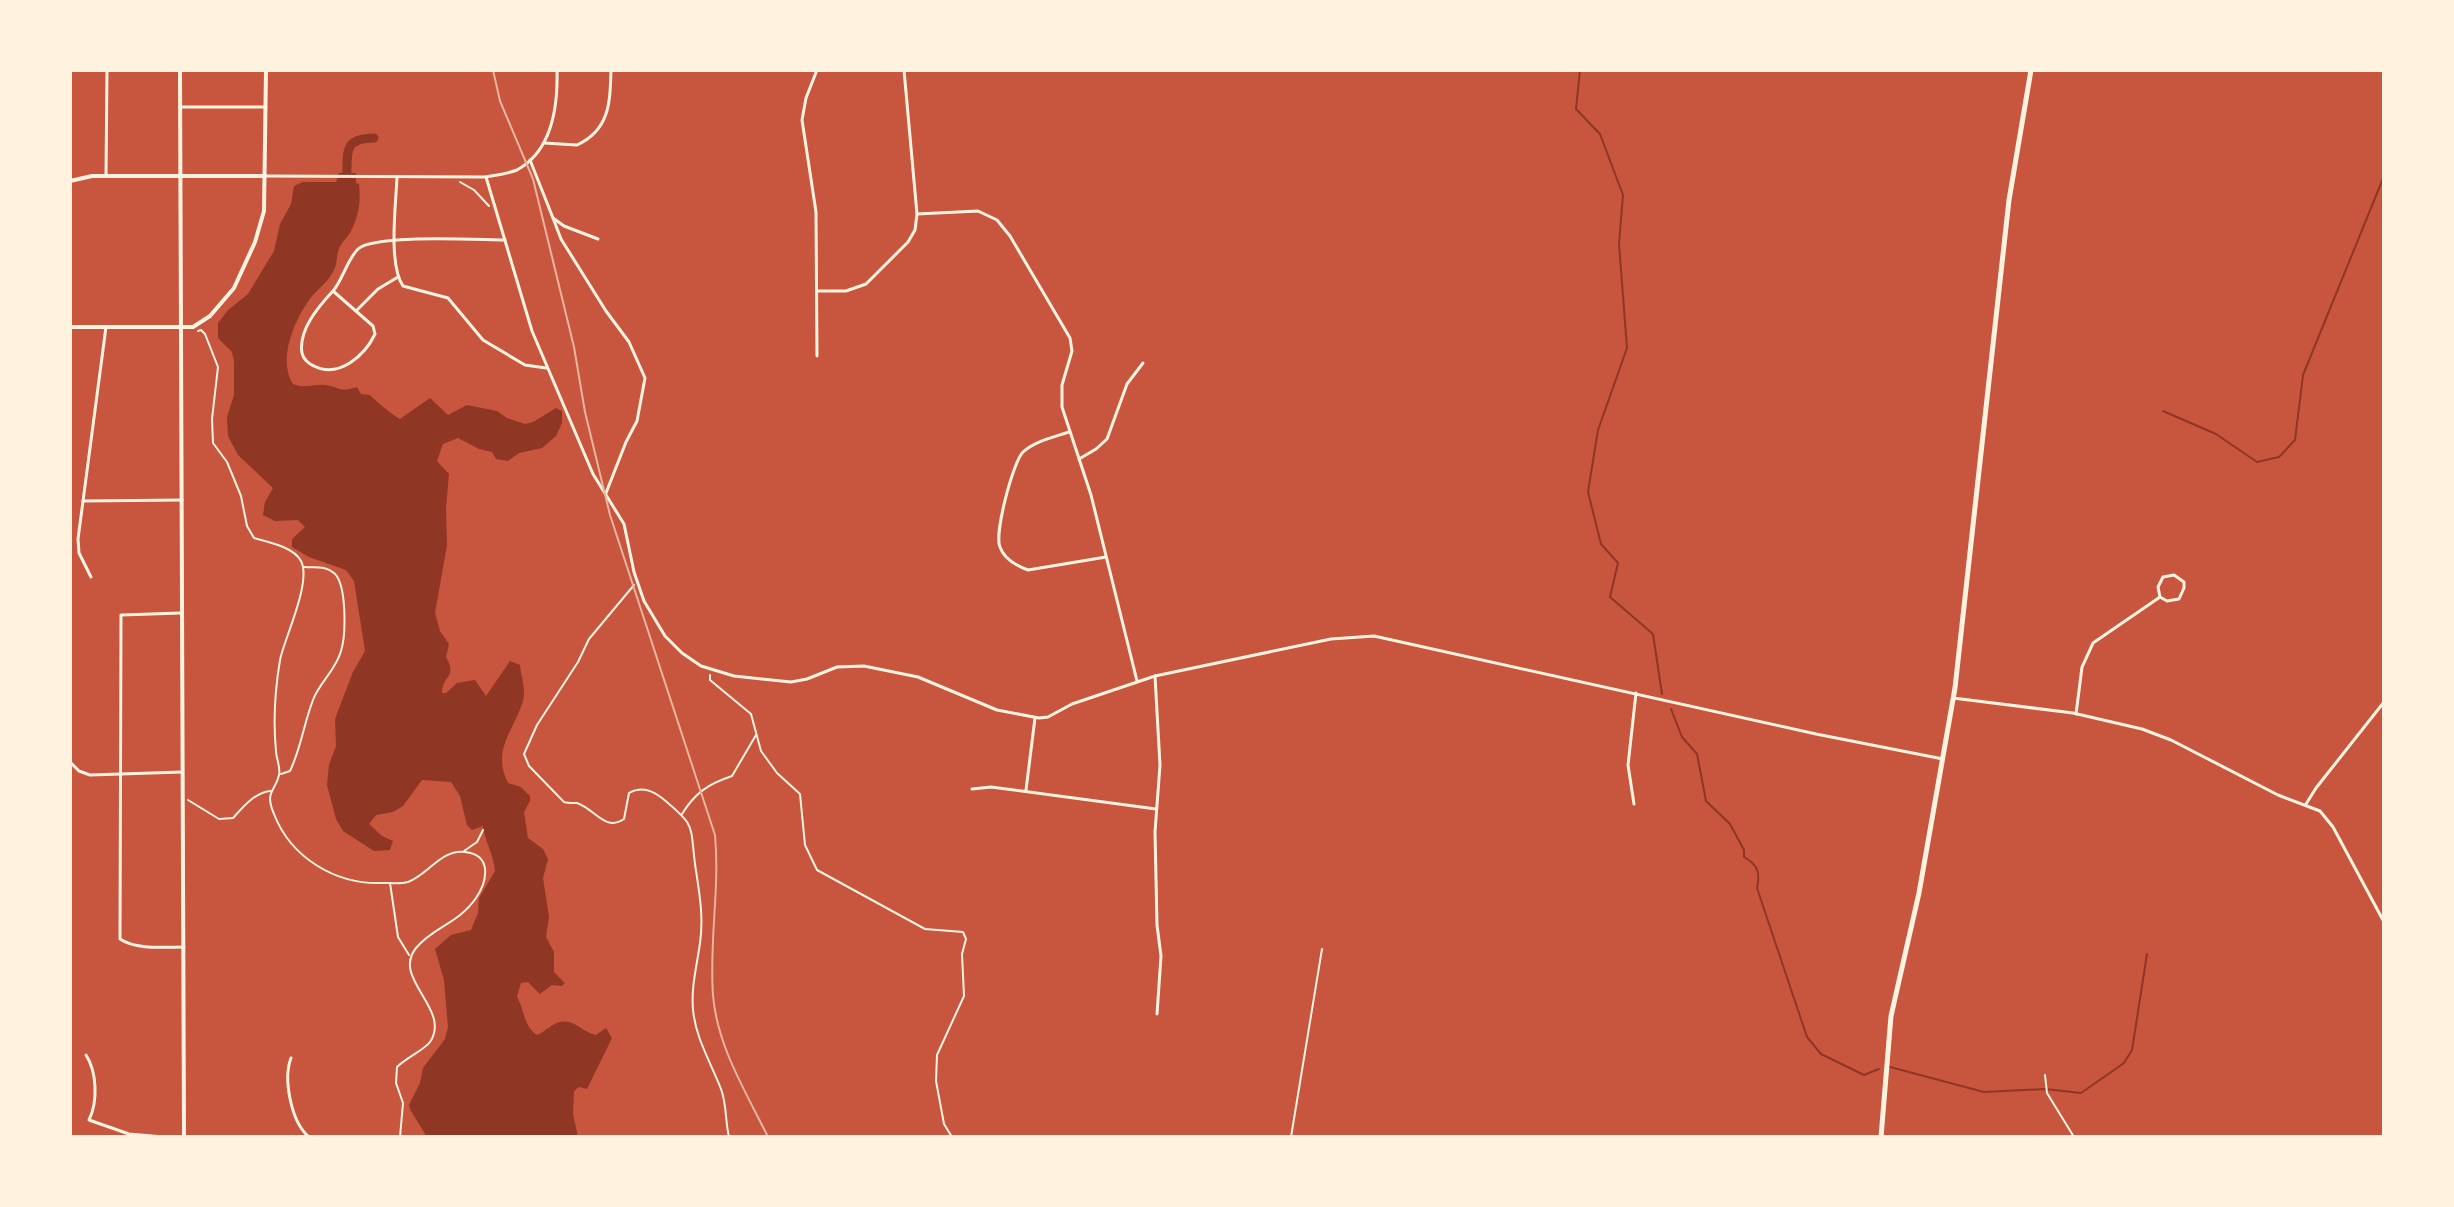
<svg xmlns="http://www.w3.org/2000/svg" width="2454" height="1207" viewBox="0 0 2454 1207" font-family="Karla,sans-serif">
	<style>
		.water { fill: #8f3625 }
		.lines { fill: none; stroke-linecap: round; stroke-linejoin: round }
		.stream { stroke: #8f3625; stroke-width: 2 }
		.river { stroke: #8f3625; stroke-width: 9 }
		.path { stroke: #fff3e0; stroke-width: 2 }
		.minor { stroke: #fff3e0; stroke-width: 3 }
		.tertiary { stroke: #fff3e0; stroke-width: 4 }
		.secondary { stroke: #fff3e0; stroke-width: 5 }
		.rail { stroke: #e9b49f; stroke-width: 2 }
	</style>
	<rect width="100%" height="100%" fill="#c8553d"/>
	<!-- water -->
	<path class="water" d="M339,173H356V183L359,184C361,200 359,216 351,231C347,238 339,245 338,252C336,262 337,266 331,275C324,286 314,292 307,303C293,324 278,361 293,384C305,389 313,384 325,385C340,387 339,393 357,387L361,394L370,395C373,399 394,416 400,419L430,398L448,415L467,405L497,411L507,418L525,424L533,422L556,408L562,411V423L556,436L542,448L519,453L508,461L496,459L492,452L479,449L458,438L443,444L437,461L449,474L446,508L447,545L435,613L440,631L449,644L446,657C458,678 442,675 442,693H446L457,683L475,680L486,696L510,661L520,665C521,677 527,691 522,704C512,733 492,751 508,783L521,787L530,796V801L524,812L528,838L543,849L548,859L543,878L549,917L546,937L554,952V972L565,983L562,986L552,985L540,994L528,982L521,983L517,997C524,1009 524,1027 537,1035C545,1032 551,1024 560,1022C575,1019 583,1033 596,1035L606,1028L612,1038L587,1089L579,1087L574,1091L573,1114L578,1137H427L411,1111L409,1105L420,1083L423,1068L445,1039L448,1027L444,980L435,949L451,935L471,930L478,913L479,898L495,871C494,855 485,842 483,826L472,830L467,825L460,796L451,782L422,780L403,806L393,812L376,815L369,824L382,836L393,841L390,850L374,851L343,831L336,819L327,785L329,765L336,746L335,719L353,672L365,651L354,581L346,570L309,557L292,547V539L305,527L298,520L275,521L263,515L265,502L273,488L238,455L228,436L227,417L234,395V361L232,352L218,338V323L228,310L248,294L274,251L280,224L291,204L294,186L303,182H336Z"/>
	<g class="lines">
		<!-- stream -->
		<g class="stream">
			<polyline points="1580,70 1576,109 1600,134 1623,195 1619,244 1627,348 1598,430 1588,492 1601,544 1618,563 1610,597 1653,634 1662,694"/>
			<polyline points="2163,411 2216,434 2257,462 2279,457 2295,440 2303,375 2384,176"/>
			<path d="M1671,709L1682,737L1697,754L1706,801L1730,824L1744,850V857C1756,864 1761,870 1757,888L1807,1037L1821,1054L1864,1075L1879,1069"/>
			<polyline points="1890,1067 1984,1092 2045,1089 2081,1093 2124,1063 2132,1050 2147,954"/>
		</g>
		<!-- river -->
		<path class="river" d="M346,185C350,159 338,138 374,138"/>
		<!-- path -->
		<g class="path">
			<polyline points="460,182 474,190 489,206"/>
			<path d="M198,331L201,330L205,334L218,367L212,419L213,443L227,462L241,496L247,526L254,538C268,542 294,547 301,561C312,582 284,639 280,660C275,690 273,721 276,751C276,758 281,768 279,775C276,791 264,791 274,814C291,858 336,885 383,883C390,883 401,884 408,882C428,875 441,849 465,852C493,855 487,882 476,898C458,924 433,927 416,948C391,979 452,1009 430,1042C424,1050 406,1058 397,1067L396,1083L403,1103L400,1137"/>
			<path d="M634,585L589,639L578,662L537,725L524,754L529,766L564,802C565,803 577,803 577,803C595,809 605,832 624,819L629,793C641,786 652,790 662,798C696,826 690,824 695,864C699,891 704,916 700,943C697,965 691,987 693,1009C695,1037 711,1063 721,1089C727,1105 725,1121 729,1137"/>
			<polyline points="710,675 710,680 751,714 761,751 777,773 800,794 805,845 817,870 925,929 963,932 966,939 962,954 964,996 937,1055 936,1081 944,1124 952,1137"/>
			<path d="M281,774L290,771C301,748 304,723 313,700C319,683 336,670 341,651C346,635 347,584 334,573C325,565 315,568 304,567"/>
			<path d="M188,800L219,819L233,818C243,807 254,793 270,791"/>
			<path d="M682,814C695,793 708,784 732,776L756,735"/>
			<polyline points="464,851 477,842 483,830"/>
			<polyline points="390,883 398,937 409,955"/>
			<polyline points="2045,1075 2047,1093 2074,1137"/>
			<polyline points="1291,1137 1322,949"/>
		</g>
		<!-- minor -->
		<g class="minor">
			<polyline points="181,107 266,107"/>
			<path d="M544,143L577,145C610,130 610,102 611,70"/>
			<polyline points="530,160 553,218 564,226 598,239"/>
			<polyline points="106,176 107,70"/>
			<path d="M265,176L486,177C496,175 507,174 517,170C552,151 558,106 557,70"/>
			<path d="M397,177C396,204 388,264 403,286L448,298L483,340L525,365L546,368"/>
			<polyline points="486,177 532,331 593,474 624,524 634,572 644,601 665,636 682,653 701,666 734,676 791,682 807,679 837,667 864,666 918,677 997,710 1039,718 1048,717 1072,704 1155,676 1331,639 1374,636 1816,734 1943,759"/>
			<polyline points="917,214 978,211 997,220 1010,236 1070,338 1072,351 1062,385 1062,407 1091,495 1137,681"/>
			<polyline points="553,218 561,239 606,311 629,342 645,378 637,421 626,442 606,493"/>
			<path d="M333,291C319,306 298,330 302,353C303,359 309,364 314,366C339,379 365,355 375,334L373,326L333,291C343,279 347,260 358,249C374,234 479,240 505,240"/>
			<polyline points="818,291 846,291 866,284 908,242 915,230 917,214 904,70"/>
			<polyline points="356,311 378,289 398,277"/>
			<polyline points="817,356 816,212 802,120 806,98 817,70"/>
			<path d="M1069,432C1054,437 1035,441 1023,452C1013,462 994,534 1000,547C1004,559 1017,566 1028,570L1106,557"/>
			<polyline points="1079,459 1096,449 1107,439 1127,384 1143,363"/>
			<polyline points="83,501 182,500"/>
			<polyline points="91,577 79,553 78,539 106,327"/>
			<path d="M181,613L121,615L120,939C136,950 164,947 184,947"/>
			<polyline points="1155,676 1160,765 1155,832 1157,925 1161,956 1157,1014"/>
			<polyline points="1953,698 2073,713 2142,729 2171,740 2278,795 2320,811 2333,827 2384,922"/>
			<polyline points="2076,714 2082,667 2093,643 2160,597 2167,601 2179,599 2184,588 2184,582 2174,575 2163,577 2158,587 2160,597"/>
			<polyline points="70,762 79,771 90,775 182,772"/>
			<polyline points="972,789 991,787 1156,809"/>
			<polyline points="1026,790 1035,718"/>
			<polyline points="1634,804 1628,765 1636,693"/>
			<polyline points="2306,804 2316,788 2384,702"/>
			<path d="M86,1055C97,1072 98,1102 89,1120L129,1134L164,1137"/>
			<path d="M291,1058C283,1079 291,1122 309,1137"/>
		</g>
		<!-- tertiary -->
		<g class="tertiary">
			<polyline points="180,70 184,1137"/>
			<polyline points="70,181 92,176 265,176"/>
			<polyline points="70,327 193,327 210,316 234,288 255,242 264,211 266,70"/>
		</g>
		<!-- secondary -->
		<polyline class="secondary" points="1881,1137 1891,1016 1919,893 1955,688 2009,200 2031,70"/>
		<!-- rail -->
		<path class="rail" d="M493,70L500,101L533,179L574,347L585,412L610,515L715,835C720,889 709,941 713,995C717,1046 746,1092 768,1137"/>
	</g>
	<!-- border -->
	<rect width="2454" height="1207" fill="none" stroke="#fff3e0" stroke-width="144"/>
</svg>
